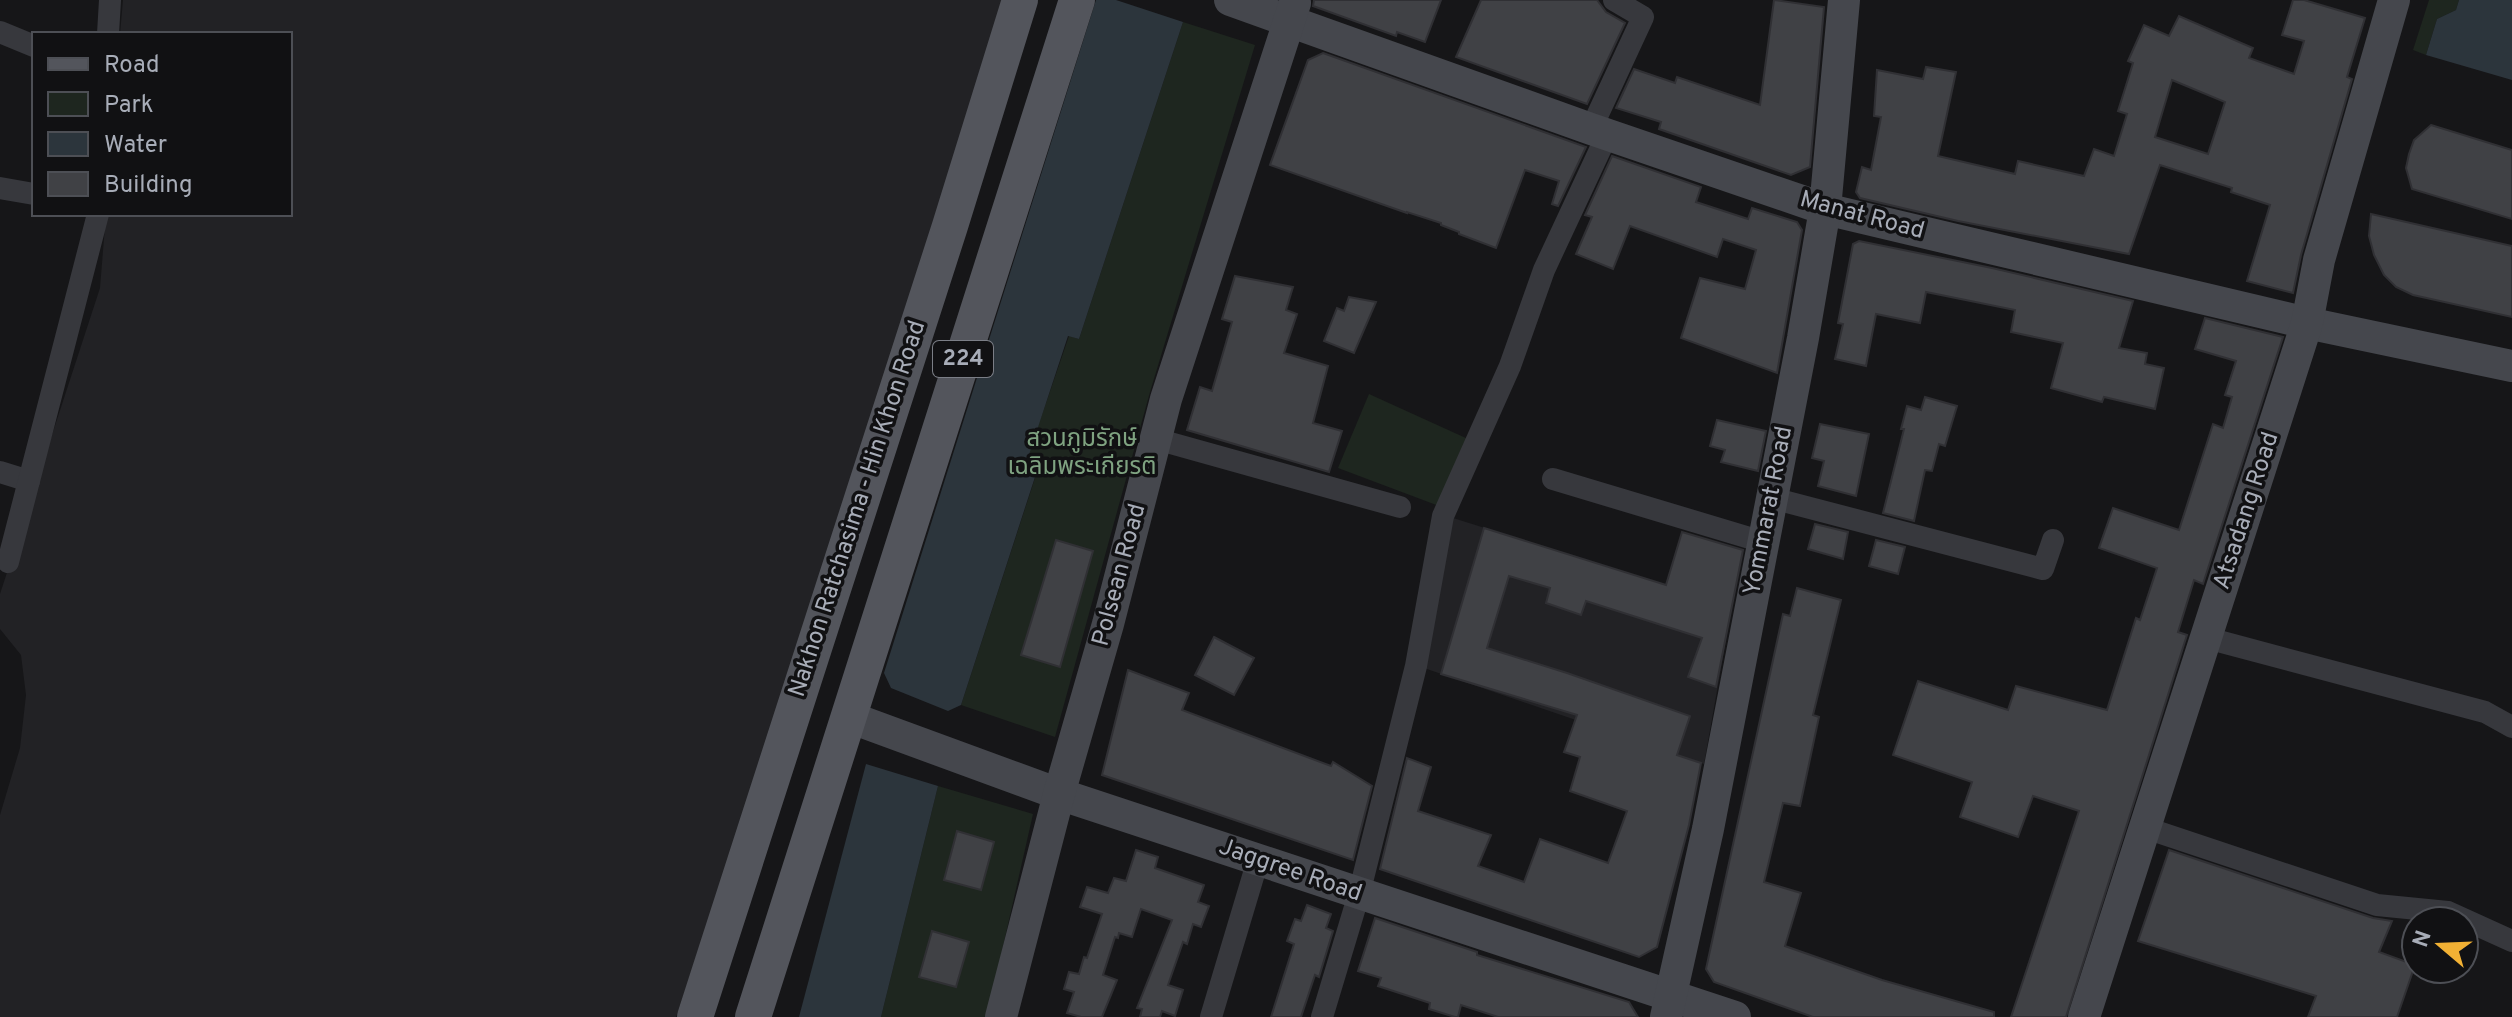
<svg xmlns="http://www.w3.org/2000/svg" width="2512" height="1017" viewBox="0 0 2512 1017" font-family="Overpass,'Noto Sans Thai',sans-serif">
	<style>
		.built { fill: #222225 }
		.green { fill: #1e261f }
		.water { fill: #2c353c }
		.building { fill: #404145; stroke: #303034; stroke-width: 2; fill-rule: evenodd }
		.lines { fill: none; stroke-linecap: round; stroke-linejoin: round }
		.street { stroke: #37383d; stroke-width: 22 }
		.secondary { stroke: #45474d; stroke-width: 32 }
		.primary { stroke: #53555c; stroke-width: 36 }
		.labels { text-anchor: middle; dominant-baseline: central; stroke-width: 7; stroke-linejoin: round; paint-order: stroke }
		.shield { fill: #111113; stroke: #7b7e86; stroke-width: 2 }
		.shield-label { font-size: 22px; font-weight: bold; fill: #a8adb8 }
		.street-label { font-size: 24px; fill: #a8adb8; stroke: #111113 }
		.park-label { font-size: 24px; fill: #7fa381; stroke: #111113 }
	</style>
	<rect width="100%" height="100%" fill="#161618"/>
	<!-- built -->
	<g class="built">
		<polygon points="123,0 1005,0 738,831 676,1017 0,1017 0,815 20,748 26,695 21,655 0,629 0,594 100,288 106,214 290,214 290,34 120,34"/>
		<polygon points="1450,517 1732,606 1704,764 1424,668"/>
	</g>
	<!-- green -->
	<g class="green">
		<polygon points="2429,0 2459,0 2456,10 2437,19 2426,55 2413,50"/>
		<polygon points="1183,22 1255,45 1150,392 1055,737 961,705 1035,478 1022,473 1069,336 1079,339"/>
		<polygon points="1369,394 1468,439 1439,506 1338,468"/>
		<polygon points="938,786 1033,814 987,1017 881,1017"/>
	</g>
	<!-- water -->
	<g class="water">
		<polygon points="1096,0 1116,0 1183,22 1079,339 1068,336 1023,473 1035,477 961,705 948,711 891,688 884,673"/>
		<polygon points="2459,0 2512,0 2512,80 2426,55 2437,19 2456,10"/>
		<polygon points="866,764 938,786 881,1017 799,1017"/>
	</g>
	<!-- building -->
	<g class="building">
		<polygon points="1314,0 1441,0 1425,42 1397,32 1396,36 1313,6"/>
		<polygon points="1481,0 1597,0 1606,12 1625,23 1587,104 1456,57"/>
		<polygon points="1774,0 1824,7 1810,167 1791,175 1659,129 1661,122 1616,108 1634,69 1675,83 1677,77 1760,105"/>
		<path d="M2293,0H2304L2365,18L2347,77L2352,79L2301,255L2293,293L2247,281L2270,205L2231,192L2232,188L2160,165L2129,254L1958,221L1860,198L1856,192L1862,167L1871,170L1881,117L1874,116L1877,70L1923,79L1926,67L1956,72L1938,156L2015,174L2018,161L2084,176L2094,149L2114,156L2127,114L2118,111L2133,63L2128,61L2144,25L2169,36L2179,16L2253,48L2249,58L2294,74L2304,41L2282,35ZM2172,80L2225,102L2208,154L2155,137Z"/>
		<polygon points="1323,53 1586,147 1558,206 1552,204 1559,181 1525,170 1496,248 1459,234 1459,232 1441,225 1441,223 1407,212 1407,213 1270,165 1308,60"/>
		<polygon points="2431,125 2512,150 2512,219 2412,189 2406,168 2409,154 2414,140"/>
		<polygon points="1612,156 1701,187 1696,202 1748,219 1752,208 1797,222 1802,230 1777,373 1681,338 1700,278 1745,289 1756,250 1723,239 1717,257 1630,226 1613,269 1576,254 1592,217 1585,215"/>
		<polygon points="2371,214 2512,246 2512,317 2413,295 2396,287 2384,275 2374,255 2369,236"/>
		<polygon points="1859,241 1992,268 2133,301 2119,348 2147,353 2145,364 2164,368 2155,409 2104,397 2102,402 2051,388 2063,343 2011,332 2015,310 1926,292 1920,323 1876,314 1866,366 1835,359 1843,324 1838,323 1853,244"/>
		<polygon points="1235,276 1293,287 1286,310 1297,314 1284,353 1328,366 1313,423 1342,431 1329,472 1187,430 1200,387 1212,391 1232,322 1222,319"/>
		<polygon points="1349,297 1376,302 1354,353 1324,341 1337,308 1344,311"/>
		<polygon points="2205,318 2283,337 2203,584 2194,580 2178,632 2187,635 2066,1017 2011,1017 2079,811 2033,796 2018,837 1960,817 1972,782 1893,755 1918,681 2008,710 2016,686 2107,710 2136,618 2140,620 2157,568 2099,548 2113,508 2179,530 2213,424 2223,428 2232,397 2225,395 2236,361 2195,349"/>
		<polygon points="1925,397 1957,406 1945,446 1939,444 1932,471 1925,470 1914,521 1883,513 1904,429 1901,429 1907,406 1921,410"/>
		<polygon points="1717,420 1766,431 1758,471 1721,462 1725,450 1710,446"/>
		<polygon points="1820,424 1869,434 1856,496 1818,486 1824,461 1812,458"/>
		<polygon points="1815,524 1848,532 1843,559 1808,549"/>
		<polygon points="1484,528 1666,585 1682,532 1743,550 1716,687 1688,677 1702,638 1586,601 1581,615 1546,603 1550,588 1509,576 1487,648 1567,673 1690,716 1677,755 1701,763 1689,825 1657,947 1639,957 1380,869 1407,758 1431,767 1418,811 1491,835 1478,866 1524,882 1540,839 1608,863 1627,811 1570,791 1580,757 1564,752 1577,715 1441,674"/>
		<polygon points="1056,540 1093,551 1060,667 1021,655"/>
		<polygon points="1876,540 1905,547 1898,574 1869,566"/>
		<polygon points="1797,588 1841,600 1813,715 1819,717 1800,806 1783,803 1764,882 1801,893 1785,946 1882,980 1994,1012 1994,1017 1813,1017 1714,982 1706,969 1783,614 1790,616"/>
		<polygon points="1214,637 1254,658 1234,695 1195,675"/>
		<polygon points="1128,670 1189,693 1182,710 1331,766 1333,762 1372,786 1353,860 1102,775"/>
		<polygon points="957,831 994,842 981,890 944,880"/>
		<polygon points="1136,850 1158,857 1155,868 1204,885 1198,902 1209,906 1201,927 1193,924 1187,944 1183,942 1168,985 1183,990 1175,1016 1162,1011 1160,1017 1140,1017 1142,1009 1137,1008 1172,920 1141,909 1132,937 1119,933 1118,938 1115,937 1103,975 1117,980 1102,1017 1081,1017 1067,1013 1074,992 1064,989 1069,972 1079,974 1084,957 1087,958 1102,914 1080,907 1087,887 1108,893 1114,878 1126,881"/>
		<polygon points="2169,850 2373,918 2392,921 2379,952 2415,965 2397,1017 2308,1017 2316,996 2138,941"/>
		<polygon points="1307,905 1331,914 1326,928 1333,931 1319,977 1315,975 1301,1017 1271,1017 1294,944 1287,941 1295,919 1301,921"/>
		<polygon points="1375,918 1477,952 1477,955 1629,1002 1638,1017 1498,1017 1461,1005 1458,1017 1455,1017 1429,1009 1430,1003 1378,986 1381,978 1358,971"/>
		<polygon points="932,931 969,942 956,987 919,977"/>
	</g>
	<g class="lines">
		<!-- street -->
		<g class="street">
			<polyline points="0,32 34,46"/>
			<polyline points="108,34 110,0"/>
			<polyline points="1591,129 1643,17 1614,0"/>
			<polyline points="0,188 34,194"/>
			<polyline points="1156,439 1400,507"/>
			<polyline points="0,472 29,481"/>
			<polyline points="1553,479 1763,542"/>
			<polyline points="1772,498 2043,569 2053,540"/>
			<polyline points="8,562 98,214"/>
			<polyline points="2207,638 2485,712 2512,727"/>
			<polyline points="2146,828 2377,905 2448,912 2512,941"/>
			<polyline points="1211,1017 1258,860"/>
			<polyline points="1322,1017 1359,894 1416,666 1443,516 1510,366 1544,270 1607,135"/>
		</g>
		<!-- secondary -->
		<g class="secondary">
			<polyline points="1230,0 1591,129 1825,209 2307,323 2512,366"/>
			<polyline points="849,717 1059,794 1735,1017"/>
			<polyline points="1001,1017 1059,794 1108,624 1166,399 1295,3"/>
			<polyline points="1666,1017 1708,829 1803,338 1825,209 1844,0"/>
			<polyline points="2084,1017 2307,323 2319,260 2394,0"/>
		</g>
		<!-- primary -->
		<g class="primary">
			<polyline points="695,1017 950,226 1020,0"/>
			<polyline points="753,1017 1077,0"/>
		</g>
	</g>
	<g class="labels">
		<!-- shield labels -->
		<rect class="shield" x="933" y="341" width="60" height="36" rx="6"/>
		<g class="shield-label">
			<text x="963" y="359">224</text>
		</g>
		<!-- street labels -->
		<g class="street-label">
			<text transform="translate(1862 216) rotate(15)">Manat Road</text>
			<text transform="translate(858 509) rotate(-72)">Nakhon Ratchasima - Hin Khon Road</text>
			<text transform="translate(1769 511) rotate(-79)">Yommarat Road</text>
			<text transform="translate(2247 511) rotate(-72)">Atsadang Road</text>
			<text transform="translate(1120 575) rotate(-75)">Polsean Road</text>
			<text transform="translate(1290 871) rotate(19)">Jaggree Road</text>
		</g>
		<!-- park labels -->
		<g class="park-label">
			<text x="1082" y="440">สวนภูมิรักษ์<tspan x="1082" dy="28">เฉลิมพระเกียรติ</tspan></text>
		</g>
	</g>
	<!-- legend -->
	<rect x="32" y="32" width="260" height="184" fill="#111113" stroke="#4d4f55" stroke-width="2"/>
	<rect x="48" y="58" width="40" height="12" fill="#53555c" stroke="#4d4f55" stroke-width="2"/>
	<text x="104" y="72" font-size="24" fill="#a8adb8">Road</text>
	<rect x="48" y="92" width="40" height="24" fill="#1e261f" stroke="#4d4f55" stroke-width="2"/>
	<text x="104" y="112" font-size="24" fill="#a8adb8">Park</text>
	<rect x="48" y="132" width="40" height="24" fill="#2c353c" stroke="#4d4f55" stroke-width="2"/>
	<text x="104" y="152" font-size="24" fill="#a8adb8">Water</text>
	<rect x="48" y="172" width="40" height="24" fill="#404145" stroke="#4d4f55" stroke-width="2"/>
	<text x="104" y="192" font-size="24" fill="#a8adb8">Building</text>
	<!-- north arrow -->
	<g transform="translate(2440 945) rotate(289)"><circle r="38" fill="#111113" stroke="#4d4f55" stroke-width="2"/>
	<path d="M0-6L14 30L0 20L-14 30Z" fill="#f2b134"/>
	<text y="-12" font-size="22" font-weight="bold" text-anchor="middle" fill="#a8adb8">N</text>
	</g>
</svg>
